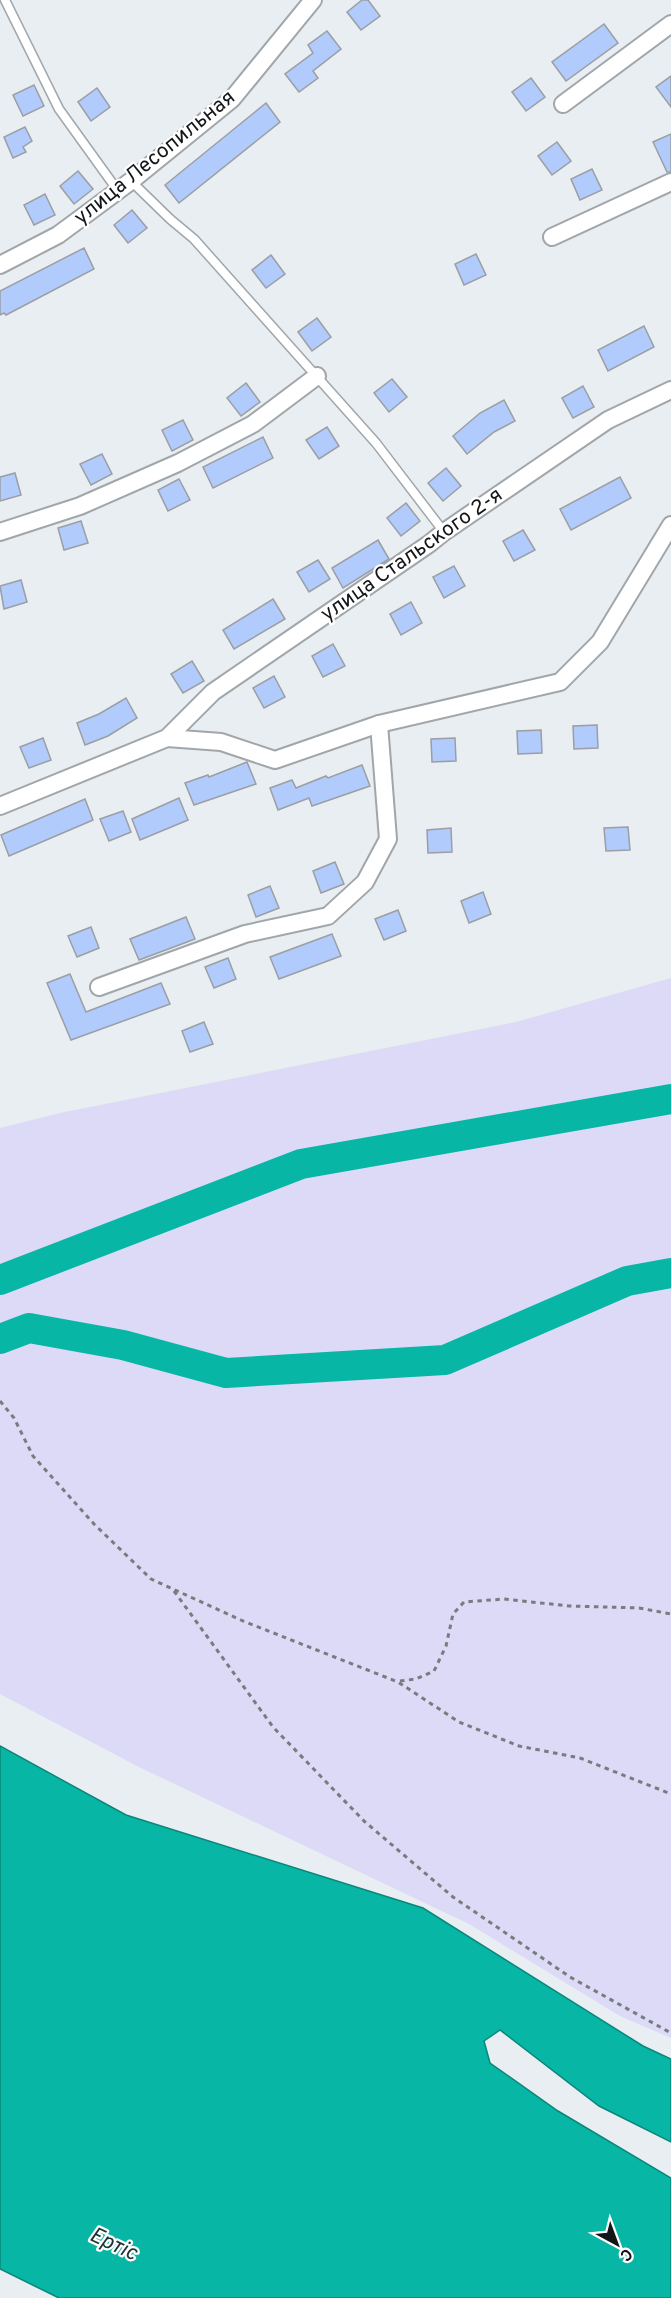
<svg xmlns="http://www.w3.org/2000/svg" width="671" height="2298" viewBox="0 0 671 2298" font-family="Overpass,sans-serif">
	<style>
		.green { fill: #dcdaf6 }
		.water { fill: #07b6a5; stroke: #0b867a; stroke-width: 1.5 }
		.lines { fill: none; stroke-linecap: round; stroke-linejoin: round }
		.river { stroke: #07b6a5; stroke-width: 30 }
		.building { fill: #b1cbfc; stroke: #9b9ea3; stroke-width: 1.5 }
		.service-casing { stroke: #a0a6aa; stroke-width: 11 }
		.minor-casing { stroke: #a0a6aa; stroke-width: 20 }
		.path { stroke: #787c7f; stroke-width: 3; stroke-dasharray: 4.5 4.5; stroke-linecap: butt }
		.service { stroke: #fff; stroke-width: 8 }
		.minor { stroke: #fff; stroke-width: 16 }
		.labels { text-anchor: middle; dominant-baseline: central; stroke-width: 4.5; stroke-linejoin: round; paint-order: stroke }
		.street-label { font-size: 21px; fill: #131516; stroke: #fff }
		.water-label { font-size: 22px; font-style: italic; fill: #1c3330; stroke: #fff }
	</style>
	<rect width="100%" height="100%" fill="#e8eef2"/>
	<!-- green -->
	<polygon class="green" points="671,978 671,2038 620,2016 469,1924 139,1767 0,1694 0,1128 60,1113 516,1022"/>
	<!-- water -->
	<polygon class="water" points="0,1746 126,1815 423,1908 643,2046 671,2059 671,2142 599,2106 500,2030 484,2041 490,2063 558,2111 671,2178 671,2298 59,2298 0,2269"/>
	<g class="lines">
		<!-- river -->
		<g class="river">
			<polyline points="0,1280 301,1164 671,1099"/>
			<polyline points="0,1339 29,1328 123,1345 226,1373 445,1360 627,1281 671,1273"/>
		</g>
	</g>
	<!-- building -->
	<g class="building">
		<polygon points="362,0 368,0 380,16 361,30 347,12"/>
		<polygon points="604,24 618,43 566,81 552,62"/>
		<polygon points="327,31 341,49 313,71 318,78 299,92 285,74 313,53 308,45"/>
		<polygon points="671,76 671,107 656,87"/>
		<polygon points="531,78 545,97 526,111 512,92"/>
		<polygon points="34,85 44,106 23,116 13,95"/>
		<polygon points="97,88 110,107 91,121 78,102"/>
		<polygon points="266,103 280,122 179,203 165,185"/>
		<polygon points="25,127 32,141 23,147 26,152 13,158 4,137"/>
		<polygon points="671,134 671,172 667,172 653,142"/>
		<polygon points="557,142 571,161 552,175 538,156"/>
		<polygon points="592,169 602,190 580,200 571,179"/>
		<polygon points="78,171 93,189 74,204 60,186"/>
		<polygon points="45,194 55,215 34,225 24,205"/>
		<polygon points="132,210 147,228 128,243 114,225"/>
		<polygon points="84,248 94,269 6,315 4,313 0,315 0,291"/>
		<polygon points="476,254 486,275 464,285 455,264"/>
		<polygon points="271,255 285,274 266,288 252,270"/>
		<polygon points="317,318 331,337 312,351 298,332"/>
		<polygon points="644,326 654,347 608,371 598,350"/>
		<polygon points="392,379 407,397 389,412 374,393"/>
		<polygon points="246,383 260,402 241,416 227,398"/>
		<polygon points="583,386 594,407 573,418 562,398"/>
		<polygon points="504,400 515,421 494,432 467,454 453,436 480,413"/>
		<polygon points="183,420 193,440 172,451 162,430"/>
		<polygon points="327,427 339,446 319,459 306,440"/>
		<polygon points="263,437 273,458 213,488 203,467"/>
		<polygon points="102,454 112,474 91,485 80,464"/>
		<polygon points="446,468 461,486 443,501 428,483"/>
		<polygon points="15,473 21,495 0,501 0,477"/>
		<polygon points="620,477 631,498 571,530 560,509"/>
		<polygon points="179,479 190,500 168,511 158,490"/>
		<polygon points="406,503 420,521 401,536 387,518"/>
		<polygon points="81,521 88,543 64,550 58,528"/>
		<polygon points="523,530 535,550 514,561 503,541"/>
		<polygon points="378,540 389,559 343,588 332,568"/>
		<polygon points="318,560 330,579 309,592 297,572"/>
		<polygon points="454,566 465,586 444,598 433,577"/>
		<polygon points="21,580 27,602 4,609 0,586"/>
		<polygon points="273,599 285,619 234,649 223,630"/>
		<polygon points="411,602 422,623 401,635 390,614"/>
		<polygon points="333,644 345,666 323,677 312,656"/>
		<polygon points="192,661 204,681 183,693 171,674"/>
		<polygon points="274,676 285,697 264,708 253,688"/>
		<polygon points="126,698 137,718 108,736 85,745 77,723 99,714"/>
		<polygon points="597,725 598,748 574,749 573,726"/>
		<polygon points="541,730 542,753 518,754 517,731"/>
		<polygon points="43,738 51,760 29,768 20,747"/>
		<polygon points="455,738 456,761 432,762 431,739"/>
		<polygon points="247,762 256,784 194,805 185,783 208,775 209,777"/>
		<polygon points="362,765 370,786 312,806 309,798 278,810 270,788 292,780 296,788 326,776 328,778"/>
		<polygon points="179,798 188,820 140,840 132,819"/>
		<polygon points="85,799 93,820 9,856 1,835"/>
		<polygon points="123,811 131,832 109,841 100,819"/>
		<polygon points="628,827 630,850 606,851 604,828"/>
		<polygon points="451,828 452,852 428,853 427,830"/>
		<polygon points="335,862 344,884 321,893 313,871"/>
		<polygon points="270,886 279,908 256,917 248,895"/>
		<polygon points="483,892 491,914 469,923 461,901"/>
		<polygon points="398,910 406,931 384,940 375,919"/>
		<polygon points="186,917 195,939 139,960 130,939"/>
		<polygon points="91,927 99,948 77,957 68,936"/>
		<polygon points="332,934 341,956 279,979 270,957"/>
		<polygon points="228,958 236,979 214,988 205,967"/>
		<polygon points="70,974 86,1012 161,983 170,1004 71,1040 47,983"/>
		<polygon points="204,1022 213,1044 190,1052 182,1031"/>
	</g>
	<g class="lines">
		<!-- service casing -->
		<g class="service-casing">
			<g id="service">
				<polyline points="5,0 59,109 118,191"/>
				<polyline points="131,181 170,219 194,239 376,443 444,532"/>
			</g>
		</g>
		<!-- minor casing -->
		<g class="minor-casing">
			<g id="minor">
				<polyline points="563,104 671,24"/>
				<polyline points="552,237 671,182"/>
				<polyline points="0,265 58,235 131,181 232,99 313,0"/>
				<polyline points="0,532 80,506 178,463 253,424 317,376"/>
				<polyline points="167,738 221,742 275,760 379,724 560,682 600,642 671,525"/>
				<polyline points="0,806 167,738 213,692 429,544 444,532 608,420 671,390"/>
				<polyline points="99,987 245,934 328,916 365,882 388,839 379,724"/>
			</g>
		</g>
		<!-- path -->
		<g class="path">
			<polyline points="0,1401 14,1418 33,1456 94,1524 151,1579 243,1621 398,1682 459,1722 519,1746 580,1758 671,1794"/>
			<polyline points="174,1591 273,1727 364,1821 453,1897 570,1977 671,2033"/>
			<polyline points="400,1681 416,1679 434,1671 446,1646 453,1614 464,1602 504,1599 569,1606 639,1608 671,1614"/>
		</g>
		<!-- service -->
		<use href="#service" class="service"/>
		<!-- minor -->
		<use href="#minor" class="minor"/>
	</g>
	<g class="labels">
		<!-- street labels -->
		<g class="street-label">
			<text transform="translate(155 158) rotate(-39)">улица Лесопильная</text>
			<text transform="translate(412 555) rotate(-35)">улица Стальского 2-я</text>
		</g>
		<!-- water labels -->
		<g class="water-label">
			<text transform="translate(113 2245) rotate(25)">Ертіс</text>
		</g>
	</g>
	<!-- north arrow -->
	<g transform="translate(617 2244) rotate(139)" stroke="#ffffff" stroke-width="4.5" paint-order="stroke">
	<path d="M0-4.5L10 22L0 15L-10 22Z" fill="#131516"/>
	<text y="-9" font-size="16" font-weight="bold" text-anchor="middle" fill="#131516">С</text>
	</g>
</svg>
